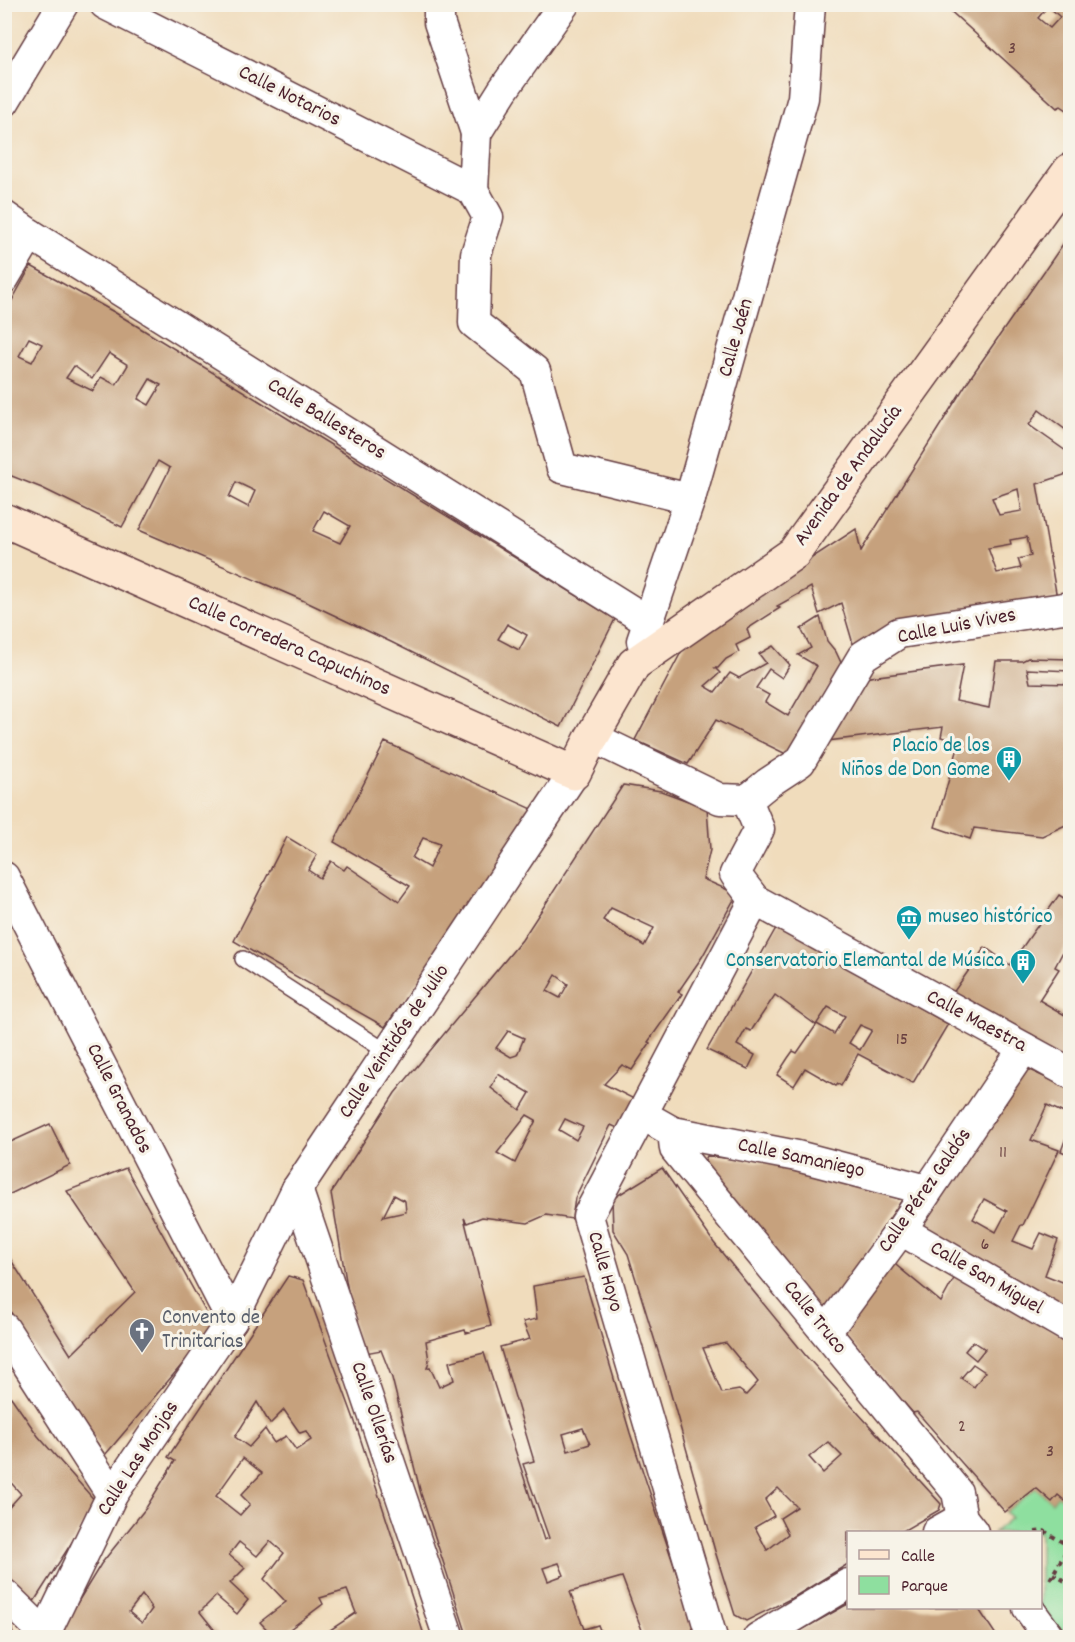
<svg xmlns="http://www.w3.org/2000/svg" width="1075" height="1642" viewBox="0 0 1075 1642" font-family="Dekko,sans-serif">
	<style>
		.green { fill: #8edf9f; stroke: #6c7f65; stroke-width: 1.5 }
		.building { fill: #c6a17d; fill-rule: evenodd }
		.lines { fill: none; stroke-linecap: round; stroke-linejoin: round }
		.lane-casing { stroke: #633b41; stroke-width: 18 }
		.street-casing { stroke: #633b41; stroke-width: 33 }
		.secondary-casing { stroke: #633b41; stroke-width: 36 }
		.path { stroke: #633b41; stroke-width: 4; stroke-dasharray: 4.5 4.5; stroke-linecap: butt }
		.lane { stroke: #fff; stroke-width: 15 }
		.street { stroke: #fff; stroke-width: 30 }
		.secondary { stroke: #fce5cf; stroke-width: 33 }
		.labels { text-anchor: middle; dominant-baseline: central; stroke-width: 6; stroke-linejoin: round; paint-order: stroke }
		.number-label { font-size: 18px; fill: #694040 }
		.street-label { font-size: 21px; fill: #4a1f2b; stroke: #f7f3e8 }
		.culture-label { font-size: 21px; fill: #0d838f; stroke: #f7f3e8; text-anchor: end }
		.worship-label { font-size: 21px; fill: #5b616d; stroke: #f7f3e8; text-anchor: start }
	</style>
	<rect width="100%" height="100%" fill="#f7f3e8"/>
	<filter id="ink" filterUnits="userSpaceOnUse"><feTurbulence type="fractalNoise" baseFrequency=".0167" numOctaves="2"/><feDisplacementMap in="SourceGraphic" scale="12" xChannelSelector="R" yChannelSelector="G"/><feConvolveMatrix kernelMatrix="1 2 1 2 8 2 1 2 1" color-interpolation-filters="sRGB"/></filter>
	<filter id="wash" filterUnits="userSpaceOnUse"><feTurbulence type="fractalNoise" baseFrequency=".008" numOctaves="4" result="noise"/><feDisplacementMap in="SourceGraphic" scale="24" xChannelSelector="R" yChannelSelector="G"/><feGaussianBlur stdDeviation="1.35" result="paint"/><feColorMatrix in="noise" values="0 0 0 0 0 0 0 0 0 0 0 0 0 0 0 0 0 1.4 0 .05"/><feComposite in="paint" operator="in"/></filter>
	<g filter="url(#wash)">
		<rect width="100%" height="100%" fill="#f0dcbc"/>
		<!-- green -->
		<polygon class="green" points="1036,1488 1052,1502 1058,1495 1070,1505 1070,1637 1064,1637 1040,1608 1040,1532 994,1532 1011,1518 1005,1512"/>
		<g id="blocks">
			<!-- building -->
			<g class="building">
				<path d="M946,4H1070V112L1061,106L1057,108L945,6ZM1048,6L1060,17L1050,28L1038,18Z"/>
				<path d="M1070,234V433L1039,410L1029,425L1066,451L1070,444V473L1037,484L1057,598L856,654L841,603L819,614L811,587L777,606L780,608L747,629L750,638L736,645L739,652L726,659L718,668H715L720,673L705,686L715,692L730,673L739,678L766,663L759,654L773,646L790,665L782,678L769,669L756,688L769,695L765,702L788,716L817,666L798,655L811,648L801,629L820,617L827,641L836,652L843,667L810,716L788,755L716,720L688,764L635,740L688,639L856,529L861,551L968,381ZM1018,489L1022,511L999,515L992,498ZM1027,537L1031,556L1018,559L1021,568L997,573L988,548L1011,544L1010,540Z"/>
				<path d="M31,266L114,312L615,619L561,727L391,642L302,600L139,530L170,468L158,461L122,527L42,488L4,473V315ZM29,338L42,344L32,362L19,356ZM109,353L128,365L116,385L101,377L93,391L66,378L74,366L92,379ZM150,379L161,385L149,405L138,399ZM236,482L255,491L248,507L229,497ZM324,511L350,526L340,543L313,531ZM507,624L527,635L519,650L498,639Z"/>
				<polygon points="1028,658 1070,659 1070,671 1027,669 1030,683 1070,684 1070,823 1042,836 974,828 970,839 935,827 960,741 941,737 943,727 827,741 863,678 963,665 956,701 989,708 996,661 1022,661"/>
				<path d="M385,742L539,812L385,1027L234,941L287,837L317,855L308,870L320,878L331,861L344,870L347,866L399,901L410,886L334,842ZM423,838L440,844L429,868L412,858Z"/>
				<path d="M623,785L661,791L707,808L710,850L703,879L737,894L702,957L678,992L682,994L648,1042L650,1043L632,1070L622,1065L604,1084L638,1101L622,1130L611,1125L575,1198L572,1219L546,1215L528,1223L482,1217L467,1223L464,1218L491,1326L466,1333L465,1330L426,1341L429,1361L427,1368L430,1367L439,1387L454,1380L449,1362L484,1353L544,1540L549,1538L523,1464L534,1461L500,1347L530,1339L523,1322L537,1319L533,1286L584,1277L630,1433L698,1638H645L622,1577L570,1592L584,1629L598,1625L603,1638H468L421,1494L392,1378L381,1350L360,1354L358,1350L331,1193L395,1093L522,940ZM611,908L654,928L644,946L603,920ZM556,975L568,984L560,998L547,991ZM508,1031L524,1038L517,1055L511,1057L496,1048ZM498,1074L530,1093L520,1110L491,1088ZM527,1115L536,1120L515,1163L497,1153ZM565,1119L583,1127L576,1140L559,1130ZM394,1195L405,1201L406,1212L383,1217ZM583,1428L590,1444L568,1451L563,1434ZM559,1563L564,1575L548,1581L543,1568Z"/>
				<polygon points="1059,895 1070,902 1070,938 1055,967 1059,969 1039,1000 1070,1018 1070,1066 948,1000 985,947 1010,965"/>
				<path d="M780,921L885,988L948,1024L913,1083L858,1054L841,1086L838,1084L836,1086L805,1068L794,1086L777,1075L788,1058L793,1051L797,1053L817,1024L834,1034L845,1016L828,1007L816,1025L775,995L751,1031L746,1029L737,1045L755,1055L748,1069L707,1050ZM860,1025L872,1030L860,1050L849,1043Z"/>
				<path d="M1021,1066L1070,1089V1116L1047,1105L1031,1140L1059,1150L1023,1225H1021L1013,1241L1033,1249L1041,1233L1058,1240L1045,1275L1070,1285V1313L914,1226ZM984,1199L1007,1211L996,1232L973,1219Z"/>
				<polygon points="50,1124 70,1165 4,1197 4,1145"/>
				<polygon points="1070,1127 1070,1155 1061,1151"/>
				<polygon points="707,1156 812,1168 843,1176 902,1200 822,1317 703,1164"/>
				<polygon points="126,1168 214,1327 105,1455 4,1302 4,1249 71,1355 135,1292 67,1191"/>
				<path d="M662,1168L714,1243L806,1356L941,1504L939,1510L901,1532H848V1564L794,1597L746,1621L735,1615L715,1551L667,1380L628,1254L613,1230L612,1199ZM726,1343L758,1382L746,1395L739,1390L722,1393L703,1348ZM828,1442L842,1456L823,1473L809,1457ZM778,1488L797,1507L780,1518L788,1534L767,1550L755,1527L774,1516L765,1500Z"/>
				<path d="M891,1261L941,1302L956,1275L1070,1340V1505L1058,1495L1052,1502L1036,1488L1005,1512L917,1412L913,1413L836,1326ZM973,1341L985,1349L976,1360L965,1351ZM973,1364L985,1372L974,1387L961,1378Z"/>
				<path d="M288,1276L303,1280L354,1419L425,1638H318L356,1613L347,1590L320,1598L323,1604L278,1638H275L260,1622L286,1602L264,1579L284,1553L270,1541L257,1556L239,1542L229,1555L245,1568L230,1583L248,1600L237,1614L216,1596L200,1612L221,1638H56L101,1564L146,1508L175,1461L168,1457ZM257,1402L270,1424L284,1410L300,1433L306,1431L311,1440L296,1450L286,1436L274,1443L265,1429L249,1447L235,1437ZM243,1458L262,1473L241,1495L250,1504L240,1515L216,1496ZM142,1595L152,1609L142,1623L129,1612Z"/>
				<polygon points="11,1397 38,1436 97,1503 35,1600 24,1603 4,1584 4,1513 21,1494 5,1476 5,1403"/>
				<polygon points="848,1604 849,1608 978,1608 998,1638 787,1638"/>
				<polygon points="4,1617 11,1624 13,1635 12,1638 4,1638"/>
			</g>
		</g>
	</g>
	<g filter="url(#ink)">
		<use href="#blocks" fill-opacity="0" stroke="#633b41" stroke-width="1.5"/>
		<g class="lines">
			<!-- lane casing -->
			<g class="lane-casing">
				<polyline id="lane" points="243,959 387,1052"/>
			</g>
			<!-- street casing -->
			<g class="street-casing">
				<g id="street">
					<polyline points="105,4 473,190"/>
					<polyline points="439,4 439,22 476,133"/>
					<polyline points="4,102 63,4"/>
					<polyline points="473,190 488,217 476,254 474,323 535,371 562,468 690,499"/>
					<polyline points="473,190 476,133 503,90 564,4"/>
					<polyline points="4,216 30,234 649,622"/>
					<polyline points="4,278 30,234"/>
					<polyline points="642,641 690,499 803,98 810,4"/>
					<polyline points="592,737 720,799 747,800 768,783 800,762 863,656 899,633 1063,608 1070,609"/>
					<polyline points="747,800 759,829 735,874 755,900 1070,1073"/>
					<polyline points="4,877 232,1320"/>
					<polyline points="643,1115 673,1132 675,1149 957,1492 962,1518 973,1532"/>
					<polyline points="673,1132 797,1156 927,1190"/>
					<polyline points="297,1189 449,1638"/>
					<polyline points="901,1230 1070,1328"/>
					<polyline points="4,1328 112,1495"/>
					<polyline points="826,1332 901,1230 1024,1048"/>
					<polyline points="937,1532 962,1518"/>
					<polyline points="4,1594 45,1634"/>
					<polyline points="1028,1608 1050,1638"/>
					<polyline points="43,1638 112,1495 232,1320 297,1189 574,773"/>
					<polyline points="712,1638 588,1216 755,900"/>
					<polyline points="758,1638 848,1584"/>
				</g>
			</g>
			<!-- secondary casing -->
			<g class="secondary-casing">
				<polyline id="secondary" points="4,520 574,773 592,737 634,664 794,553 1070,170"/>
			</g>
			<!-- path -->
			<g class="path">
				<polyline points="1035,1532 1044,1531 1069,1546 1048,1583"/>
				<polyline points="1053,1574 1070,1584"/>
			</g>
			<!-- lane -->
			<use href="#lane" class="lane"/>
			<!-- street -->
			<use href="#street" class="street"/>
			<!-- secondary -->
			<use href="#secondary" class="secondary"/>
		</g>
	</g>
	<!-- icons -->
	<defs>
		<g id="building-pin" transform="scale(1.35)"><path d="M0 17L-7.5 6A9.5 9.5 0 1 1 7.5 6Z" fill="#0f9aa8" stroke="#f7f3e8"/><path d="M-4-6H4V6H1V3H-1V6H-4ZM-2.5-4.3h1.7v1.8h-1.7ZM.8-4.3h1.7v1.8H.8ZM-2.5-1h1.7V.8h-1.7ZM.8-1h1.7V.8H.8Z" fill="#fff"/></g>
		<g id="museum-pin" transform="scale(1.35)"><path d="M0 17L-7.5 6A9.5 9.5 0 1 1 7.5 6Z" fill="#0f9aa8" stroke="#f7f3e8"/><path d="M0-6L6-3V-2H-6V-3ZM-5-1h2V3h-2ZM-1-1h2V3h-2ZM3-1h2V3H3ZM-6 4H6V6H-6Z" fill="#fff"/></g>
		<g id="church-pin" transform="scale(1.35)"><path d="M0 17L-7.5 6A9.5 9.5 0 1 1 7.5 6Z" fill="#6b7280" stroke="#f7f3e8"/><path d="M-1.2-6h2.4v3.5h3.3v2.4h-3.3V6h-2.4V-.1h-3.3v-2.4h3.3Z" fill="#fff"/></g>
	</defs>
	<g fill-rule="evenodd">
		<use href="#building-pin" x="1009" y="759"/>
		<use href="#museum-pin" x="909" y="918"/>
		<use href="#building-pin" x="1023" y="962"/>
		<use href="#church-pin" x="142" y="1331"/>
	</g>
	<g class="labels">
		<!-- number labels -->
		<g class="number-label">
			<text x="1012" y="49">3</text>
			<text x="902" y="1040">15</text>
			<text x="1003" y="1153">11</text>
			<text x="985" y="1245">6</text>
			<text x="962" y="1427">2</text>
			<text x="1050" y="1452">3</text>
		</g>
		<!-- street labels -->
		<g class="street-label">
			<text transform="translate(289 97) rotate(27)">Calle Notarios</text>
			<text transform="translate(737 338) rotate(-74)">Calle Jaén</text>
			<text transform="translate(326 420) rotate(32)">Calle Ballesteros</text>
			<text transform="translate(849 476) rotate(-54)">Avenida de Andalucía</text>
			<text transform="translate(957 627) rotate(-11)">Calle Luis Vives</text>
			<text transform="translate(289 647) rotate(24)">Calle Corredera Capuchinos</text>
			<text transform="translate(976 1022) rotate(28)">Calle Maestra</text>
			<text transform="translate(395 1042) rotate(-56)">Calle Veintidós de Julio</text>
			<text transform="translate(118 1099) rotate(63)">Calle Granados</text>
			<text transform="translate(801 1159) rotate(12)">Calle Samaniego</text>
			<text transform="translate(926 1191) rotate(-55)">Calle Pérez Galdós</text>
			<text transform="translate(604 1272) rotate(74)">Calle Hoyo</text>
			<text transform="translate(986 1279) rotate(30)">Calle San Miguel</text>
			<text transform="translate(814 1318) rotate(51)">Calle Truco</text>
			<text transform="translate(373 1413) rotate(71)">Calle Ollerías</text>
			<text transform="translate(139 1459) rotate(-57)">Calle Las Monjas</text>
		</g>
		<!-- culture labels -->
		<g class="culture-label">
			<text x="990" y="747">Placio de los<tspan x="990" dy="24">Niños de Don Gome</tspan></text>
			<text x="928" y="918" text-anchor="start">museo histórico</text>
			<text x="1004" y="962">Conservatorio Elemantal de Música</text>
		</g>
		<!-- worship labels -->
		<g class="worship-label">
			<text x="162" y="1319">Convento de<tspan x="162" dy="24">Trinitarias</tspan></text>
		</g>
	</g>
	<!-- margin -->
	<rect width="1075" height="1642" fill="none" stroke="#f7f3e8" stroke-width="24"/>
	<!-- legend -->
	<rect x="847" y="1531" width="195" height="78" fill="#f7f3e8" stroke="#b29e9c" stroke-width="1.5"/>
	<rect x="859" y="1550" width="30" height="9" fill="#fce5cf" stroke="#b29e9c" stroke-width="1.5"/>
	<text x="901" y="1561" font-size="18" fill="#4a1f2b">Calle</text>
	<rect x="859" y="1576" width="30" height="18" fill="#8edf9f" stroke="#b29e9c" stroke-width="1.5"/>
	<text x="901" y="1591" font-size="18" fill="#4a1f2b">Parque</text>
</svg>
